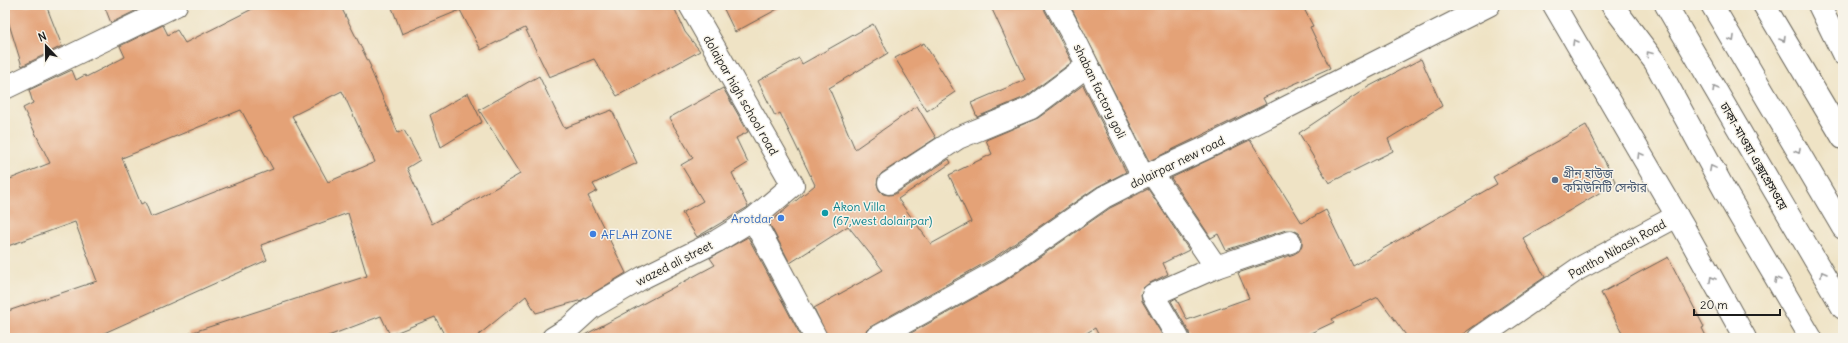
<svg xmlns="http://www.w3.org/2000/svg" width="1848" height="343" viewBox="0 0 1848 343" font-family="Delius,'Noto Sans Bengali',sans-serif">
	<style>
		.building { fill: #e4a277; fill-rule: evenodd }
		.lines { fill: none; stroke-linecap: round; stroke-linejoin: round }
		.street-casing { stroke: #666257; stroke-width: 24 }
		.highway-casing { stroke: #666257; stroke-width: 24 }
		.street { stroke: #fff; stroke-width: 22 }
		.highway { stroke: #fff; stroke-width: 22 }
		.oneway { stroke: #999 }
		.service-dot { fill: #5c6f8a; stroke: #f7f3e8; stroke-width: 1.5 }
		.culture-dot { fill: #0f9aa8; stroke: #f7f3e8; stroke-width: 1.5 }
		.shop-dot { fill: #3f7fe0; stroke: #f7f3e8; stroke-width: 1.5 }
		.labels { text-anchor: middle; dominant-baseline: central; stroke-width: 3; stroke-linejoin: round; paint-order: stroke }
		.street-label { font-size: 12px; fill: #1c1c1c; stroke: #f7f3e8 }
		.service-label { font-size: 12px; fill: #4e5e75; stroke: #f7f3e8; text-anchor: start }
		.culture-label { font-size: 12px; fill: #0d838f; stroke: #f7f3e8; text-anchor: start }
		.shop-label { font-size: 12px; fill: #366cbe; stroke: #f7f3e8; text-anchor: end }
	</style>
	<rect width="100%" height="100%" fill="#f7f3e8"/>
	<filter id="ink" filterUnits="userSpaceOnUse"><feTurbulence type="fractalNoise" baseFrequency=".025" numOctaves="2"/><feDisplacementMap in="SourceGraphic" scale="8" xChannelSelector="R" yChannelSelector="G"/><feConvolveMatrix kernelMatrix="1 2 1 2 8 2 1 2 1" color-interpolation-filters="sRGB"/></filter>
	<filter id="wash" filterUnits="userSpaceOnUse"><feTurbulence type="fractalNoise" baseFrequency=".012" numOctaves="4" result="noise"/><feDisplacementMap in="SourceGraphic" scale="16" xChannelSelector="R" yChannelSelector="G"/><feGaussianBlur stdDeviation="0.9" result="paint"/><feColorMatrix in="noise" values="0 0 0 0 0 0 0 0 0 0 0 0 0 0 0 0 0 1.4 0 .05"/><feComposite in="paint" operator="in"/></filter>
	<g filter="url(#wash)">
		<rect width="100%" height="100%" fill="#efe3c5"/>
		<g id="blocks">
			<!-- building -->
			<g class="building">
				<polygon points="5,5 46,5 62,46 22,66 5,11"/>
				<polygon points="104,5 147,5 111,23"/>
				<path d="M260,5H340L371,67L370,68L398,133L404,130L420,160L407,168L432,224L520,174L479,110L539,76L564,128L612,110L637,163L593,184L597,191L588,196L626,273L582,300L536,313L526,296L475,338H446L435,317L390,335L381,316L323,338H191L190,333L367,276L348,213L261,245L267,260L93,338H5V312L97,281L75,222L5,247V181L50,163L23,108L33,103L29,90L72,70L76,80L85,75L86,77L125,57L120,46L163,25L168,35L177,30L185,43ZM342,91L375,162L328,182L292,116ZM241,110L273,169L151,217L145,202L141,204L122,158Z"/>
				<polygon points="391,5 673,5 685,32 700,51 617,96 594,59 549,77 525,28 481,50 460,10 402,34"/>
				<polygon points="722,5 785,5 735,32"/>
				<polygon points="990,5 1044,5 1045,11 1072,62 1025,97 977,117 971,103 1025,80"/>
				<polygon points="1070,5 1302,5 1313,26 1310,27 1330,68 1263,98 1266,104 1149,161"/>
				<polygon points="873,24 888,53 829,88 855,149 917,106 936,138 882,173 878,178 877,184 879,190 883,194 889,195 895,194 949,159 951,163 898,199 931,244 971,222 949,175 992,154 986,140 1038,118 1083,85 1126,172 1097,187 992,259 870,327 865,332 864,338 828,338 814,308 883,270 848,226 790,263 769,223 815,185 780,113 775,116 758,81 799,58 802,64"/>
				<polygon points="924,43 955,92 927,111 895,58"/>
				<polygon points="1421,59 1442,106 1388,139 1393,151 1329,183 1299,133 1368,87"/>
				<polygon points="723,88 748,132 736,138 748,163 732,173 748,207 697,237 682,213 703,201 681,165 693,158 669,118"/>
				<polygon points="468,93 482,122 441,147 430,115"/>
				<polygon points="1586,125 1616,183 1523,238 1545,277 1457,338 1408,338 1378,297 1332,319 1334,322 1300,338 1190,338 1189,332 1171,301 1176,298 1187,320 1249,298 1238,273 1294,254 1299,251 1302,245 1302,238 1299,233 1293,230 1286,230 1226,250 1218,234 1211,238 1171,178 1250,140 1302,223 1326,210 1353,266 1497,184 1493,177"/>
				<polygon points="1148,189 1189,250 1163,263 1168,274 1148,284 1143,288 1141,294 1142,301 1164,338 1100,338 1095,328 1078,338 902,338 1005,281 1110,208"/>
				<polygon points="748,237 802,338 579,338 715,265 710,258"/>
				<polygon points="1668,257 1704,327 1702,328 1707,338 1625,338 1601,293"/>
			</g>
		</g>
	</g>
	<g filter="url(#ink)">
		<use href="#blocks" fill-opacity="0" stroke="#666257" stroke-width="1"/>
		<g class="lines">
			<!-- street casing -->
			<g class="street-casing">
				<g id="street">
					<polyline points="1056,5 1073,36 1143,177"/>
					<polyline points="5,88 176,5"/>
					<polyline points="1152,173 1216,267 1290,242"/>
					<polyline points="889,183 958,138 1031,108 1087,66"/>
					<polyline points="753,219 816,338"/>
					<polyline points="553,338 569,328 591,308 644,277 717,241 753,219 793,185 690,5"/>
					<polyline points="876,338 999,270 1104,197 1143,177 1210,146 1489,5"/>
					<polyline points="1178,338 1153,295 1216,267"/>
					<polyline points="1479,338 1578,269 1677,216"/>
				</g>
			</g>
			<!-- highway casing -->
			<g class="highway-casing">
				<g id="highway">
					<polyline points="1554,5 1684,228 1745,338"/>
					<polyline points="1612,5 1655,62 1725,191 1811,338"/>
					<polyline points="1666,5 1843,308"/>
					<polyline points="1712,5 1843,228"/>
					<polyline points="1764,5 1843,138"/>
					<polyline points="1819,5 1843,54"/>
				</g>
			</g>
			<!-- street -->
			<use href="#street" class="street"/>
			<!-- highway -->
			<use href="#highway" class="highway"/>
		</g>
		<!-- one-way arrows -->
		<defs><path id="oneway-chevron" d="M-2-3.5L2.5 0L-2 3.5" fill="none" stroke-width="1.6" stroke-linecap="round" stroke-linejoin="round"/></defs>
		<g class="oneway">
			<use href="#oneway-chevron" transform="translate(1732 39) rotate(60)"/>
			<use href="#oneway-chevron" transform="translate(1783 39) rotate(59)"/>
			<use href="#oneway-chevron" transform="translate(1575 42) rotate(-120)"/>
			<use href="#oneway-chevron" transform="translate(1649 54) rotate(-127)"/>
			<use href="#oneway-chevron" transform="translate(1715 89) rotate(-120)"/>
			<use href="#oneway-chevron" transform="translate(1798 151) rotate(60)"/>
			<use href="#oneway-chevron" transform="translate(1640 155) rotate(-121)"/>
			<use href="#oneway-chevron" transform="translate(1712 168) rotate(-118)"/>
			<use href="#oneway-chevron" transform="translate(1823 274) rotate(-120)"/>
			<use href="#oneway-chevron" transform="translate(1712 279) rotate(-119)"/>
			<use href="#oneway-chevron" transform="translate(1777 280) rotate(-120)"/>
		</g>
	</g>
	<!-- markers -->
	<circle class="service-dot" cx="1555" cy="180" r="4"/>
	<circle class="culture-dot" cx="825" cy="213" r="4"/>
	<g class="shop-dot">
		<circle cx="781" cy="218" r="4"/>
		<circle cx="593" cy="234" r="4"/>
	</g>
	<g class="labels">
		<!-- street labels -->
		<g class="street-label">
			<text transform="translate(1100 91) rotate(64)">shaban factory goli</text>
			<text transform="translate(741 95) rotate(60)">dolaipar high school road</text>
			<text transform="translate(1754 156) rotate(60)">ঢাকা-মাওয়া এক্সপ্রেসওয়ে</text>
			<text transform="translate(1177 162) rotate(-26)">dolairpar new road</text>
			<text transform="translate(1617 249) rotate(-29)">Pantho Nibash Road</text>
			<text transform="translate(674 263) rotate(-27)">wazed ali street</text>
		</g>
		<!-- service labels -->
		<g class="service-label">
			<text x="1563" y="173">গ্রীন হাউজ<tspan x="1563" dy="14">কমিউনিটি সেন্টার</tspan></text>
		</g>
		<!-- culture labels -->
		<g class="culture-label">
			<text x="833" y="206">Akon Villa<tspan x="833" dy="14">(67,west dolairpar)</tspan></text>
		</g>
		<!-- shop labels -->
		<g class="shop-label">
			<text x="773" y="218">Arotdar</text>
			<text x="601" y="234" text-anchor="start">AFLAH ZONE</text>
		</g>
	</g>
	<!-- margin -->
	<rect width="1848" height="343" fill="none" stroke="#f7f3e8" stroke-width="20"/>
	<!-- north arrow -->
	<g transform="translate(46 46) rotate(338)" stroke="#f7f3e8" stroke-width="3" paint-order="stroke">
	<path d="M0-3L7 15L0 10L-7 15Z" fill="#1c1c1c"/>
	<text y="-6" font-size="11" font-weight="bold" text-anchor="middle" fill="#1c1c1c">N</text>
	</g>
	<!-- scale -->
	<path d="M1694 309v6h86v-6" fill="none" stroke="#1c1c1c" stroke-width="2"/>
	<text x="1700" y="309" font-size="12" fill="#1c1c1c" stroke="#f7f3e8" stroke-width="3" paint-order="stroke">20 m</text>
</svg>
